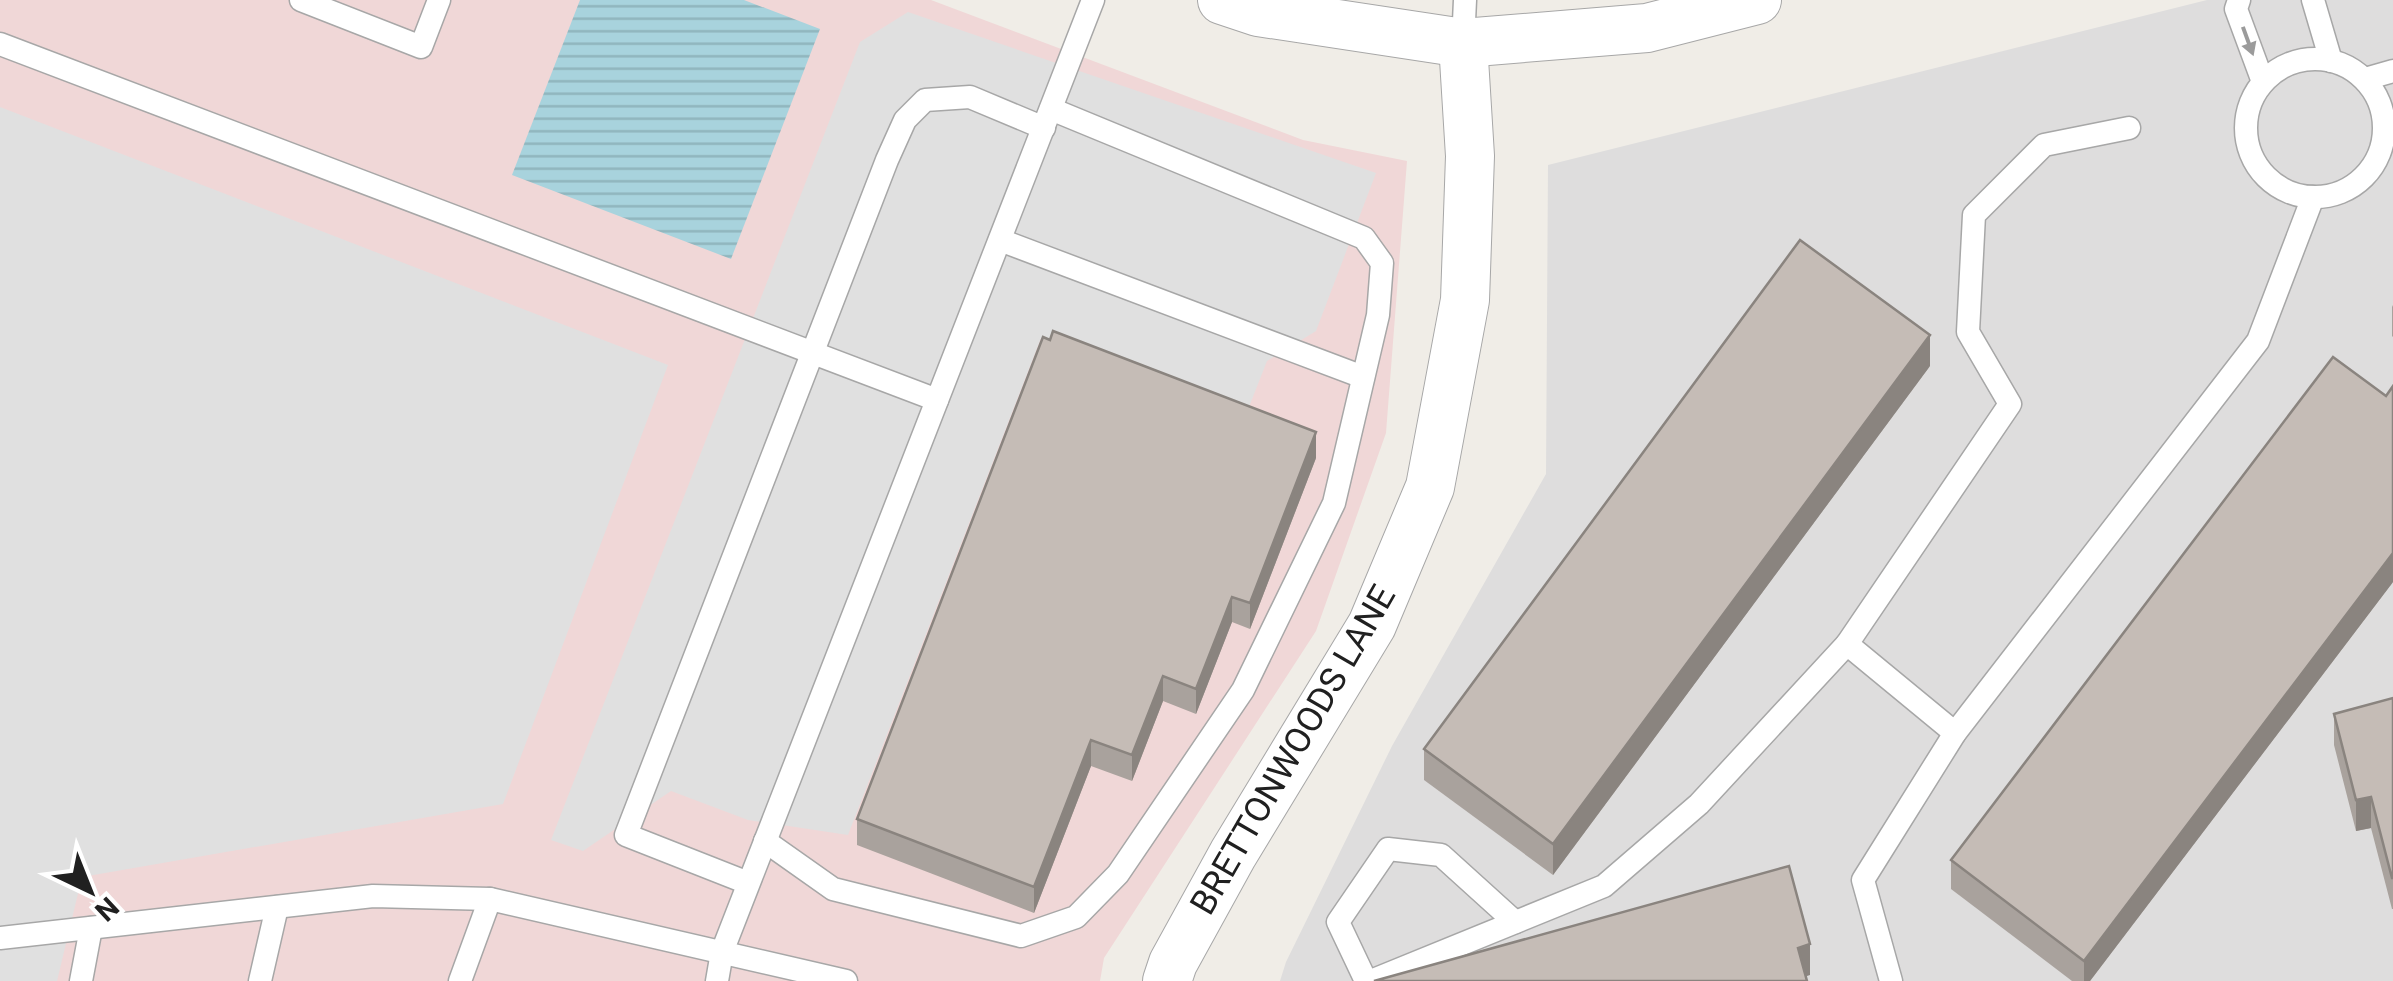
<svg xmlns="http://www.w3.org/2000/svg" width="2393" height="981" viewBox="0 0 2393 981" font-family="Roboto,sans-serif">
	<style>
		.residential { fill: #dedddd }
		.commercial { fill: #f0d7d7 }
		.parking { fill: #e0e0e0 }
		.water { fill: url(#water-rules) }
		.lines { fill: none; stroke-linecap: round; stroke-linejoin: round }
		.service-casing { stroke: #a7a7a7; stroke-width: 25 }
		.minor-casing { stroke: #a7a7a7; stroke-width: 50 }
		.service { stroke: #fff; stroke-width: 22 }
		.minor { stroke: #fff; stroke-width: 48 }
		.wall { fill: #a9a29d }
		.shaded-wall { fill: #8a847f }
		.building { fill: #c5bcb6; stroke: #8a847f; stroke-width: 2.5 }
		.oneway { fill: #9b9b9b }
		.labels { text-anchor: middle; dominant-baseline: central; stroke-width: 8; stroke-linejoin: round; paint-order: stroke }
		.street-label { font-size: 35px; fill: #202020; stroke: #fff }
	</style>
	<defs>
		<pattern id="water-rules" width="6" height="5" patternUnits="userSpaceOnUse" patternTransform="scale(2.5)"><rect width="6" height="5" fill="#a8d3dd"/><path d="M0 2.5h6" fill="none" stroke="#90b5bd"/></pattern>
	</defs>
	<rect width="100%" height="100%" fill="#f0ede7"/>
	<!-- residential -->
	<polygon class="residential" points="2207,0 2393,0 2393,981 1280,981 1286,962 1392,746 1546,474 1548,165"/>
	<!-- commercial -->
	<polygon class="commercial" points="0,0 931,0 1303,140 1407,161 1386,433 1316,631 1104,958 1100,981 0,981"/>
	<!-- parking -->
	<g class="parking">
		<polygon points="908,12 1376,173 1316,331 1267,361 1247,412 1041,338 848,835 748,820 671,791 583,851 551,840 860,42"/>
		<polygon points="0,107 668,365 503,804 82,877 57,981 0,981"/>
	</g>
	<!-- water -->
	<polygon class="water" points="580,0 744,0 820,29 731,259 512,175"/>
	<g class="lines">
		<!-- service casing -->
		<g class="service-casing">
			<g id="service">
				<polyline points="301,0 421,47 439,0"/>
				<polyline points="2239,0 2236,9 2263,82"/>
				<polyline points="2313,0 2331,61"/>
				<polyline points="1463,43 1465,0"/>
				<polyline points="0,44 937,400"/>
				<circle cx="2315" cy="128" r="69"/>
				<polyline points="2365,79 2393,71"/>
				<polyline points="1000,240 1363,377"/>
				<polyline points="1955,733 1847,644 2010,404 1968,332 1974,215 2044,145 2129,128"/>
				<polyline points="765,841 833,889 1021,936 1076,917 1118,874 1243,690 1334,503 1378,315 1382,263 1364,238 1051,109"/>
				<polyline points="748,883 626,835 887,160 905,120 925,100 970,97 1044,128"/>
				<polyline points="0,938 373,896 490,899 846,981"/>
				<polyline points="81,981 91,928"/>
				<polyline points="260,981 277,907"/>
				<polyline points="460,981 490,899"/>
				<polyline points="717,981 722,952 1093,0"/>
				<polyline points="1366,981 1338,922 1388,849 1441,855 1515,922"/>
				<polyline points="1371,981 1604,886 1699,804 1847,644"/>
				<polyline points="1891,981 1863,880 1955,733 2258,341 2313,197"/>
			</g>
		</g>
		<!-- minor casing -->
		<g class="minor-casing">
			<g id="minor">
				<polyline points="1222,0 1258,12 1463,43 1647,28 1757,0"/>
				<polyline points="1167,981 1173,963 1233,854 1372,625 1430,487 1465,300 1470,156 1463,43"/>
			</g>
		</g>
		<!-- service -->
		<use href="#service" class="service"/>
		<!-- minor -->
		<use href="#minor" class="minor"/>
	</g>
	<!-- wall -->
	<g class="wall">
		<polygon points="2393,305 2393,337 2392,336 2392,307"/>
		<polygon points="1930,366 1553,875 1424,780 1424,749"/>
		<polygon points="1316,458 1250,629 1232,622 1196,714 1163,701 1132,781 1091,766 1034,913 857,845 857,819"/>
		<polygon points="2393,582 2090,981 2072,981 1951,889 1951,860"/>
		<polygon points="2393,698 2393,909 2392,909 2371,828 2356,831 2334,745 2334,714"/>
	</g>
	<!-- shaded-wall -->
	<g class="shaded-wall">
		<polygon points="1930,335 1930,366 1553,875 1553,844"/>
		<polygon points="1316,432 1316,458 1250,629 1250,603"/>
		<polygon points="2393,553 2393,582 2090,981 2084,981 2084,961"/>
		<polygon points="1232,597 1232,622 1196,714 1196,689"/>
		<polygon points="1163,676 1163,701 1132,781 1132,755"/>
		<polygon points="1091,740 1091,766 1034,913 1034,887"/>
		<polygon points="2371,797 2371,828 2356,831 2356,800"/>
		<polygon points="1810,944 1810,975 1798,979 1798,948"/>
	</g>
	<!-- building -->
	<g class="building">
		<polygon points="1800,240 1930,335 1553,844 1424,749"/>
		<polygon points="1053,331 1316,432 1250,603 1232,597 1196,689 1163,676 1132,755 1091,740 1034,887 857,819 1043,337 1050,340"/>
		<polygon points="2333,357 2386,396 2393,386 2393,553 2084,961 1951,860"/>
		<polygon points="2393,698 2393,878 2392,878 2371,797 2356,800 2334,714"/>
		<polygon points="1789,866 1810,944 1798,948 1807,981 1374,981"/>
	</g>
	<!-- one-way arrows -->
	<defs><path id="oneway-solid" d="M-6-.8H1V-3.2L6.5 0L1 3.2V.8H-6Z" transform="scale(2.5)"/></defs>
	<use class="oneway" href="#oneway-solid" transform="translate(2248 41) rotate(70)"/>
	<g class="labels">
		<!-- street labels -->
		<g class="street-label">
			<text transform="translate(1293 750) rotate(-60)">BRETTONWOODS LANE</text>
		</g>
	</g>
	<!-- north arrow -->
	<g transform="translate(90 891) rotate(137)" stroke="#ffffff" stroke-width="8" paint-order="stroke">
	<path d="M0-8L18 38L0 25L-18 38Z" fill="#202020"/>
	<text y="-15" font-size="28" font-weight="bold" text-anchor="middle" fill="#202020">N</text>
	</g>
</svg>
